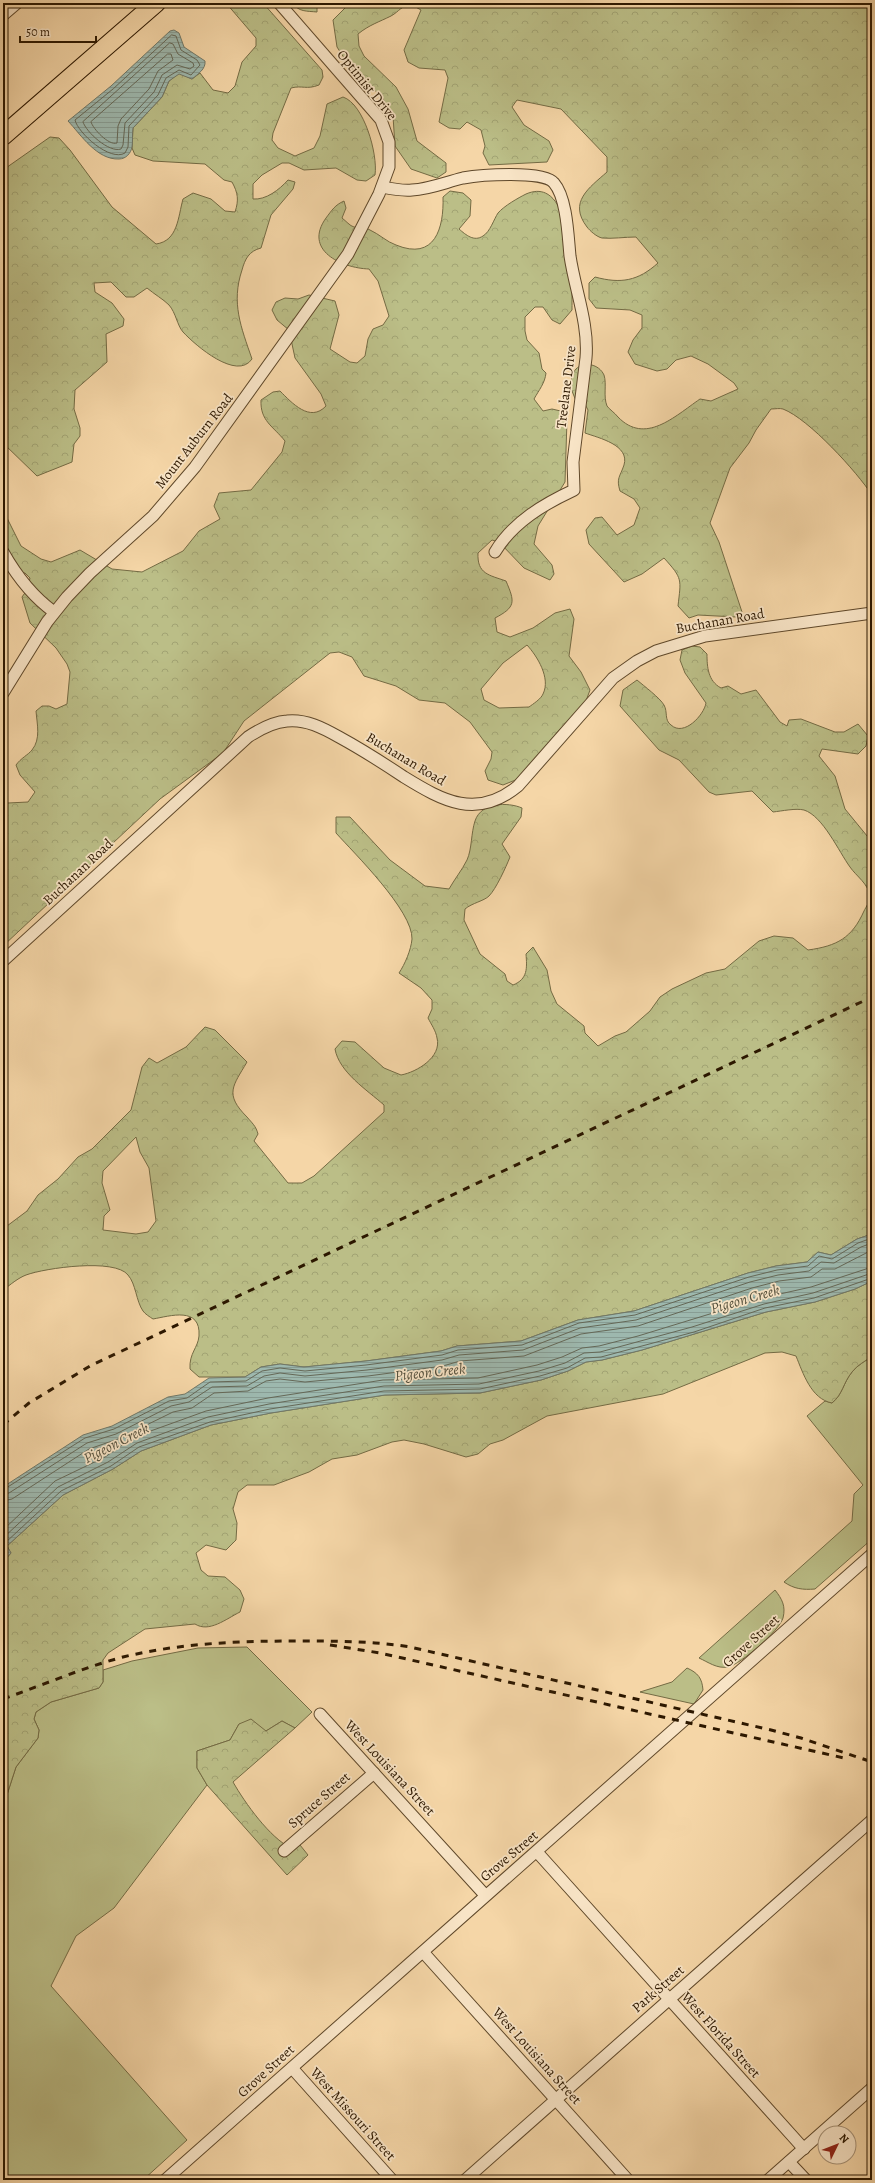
<svg xmlns="http://www.w3.org/2000/svg" width="875" height="2183" viewBox="0 0 875 2183" font-family="Alegreya,serif">
	<style>
		.grass { fill: #bbbe87; stroke: #746b44 }
		.forest { fill: url(#forest-crowns); stroke: #746b44; fill-rule: evenodd }
		.water { fill: url(#water-rules); stroke: #707868 }
		.lines { fill: none; stroke-linecap: round; stroke-linejoin: round }
		.shore { stroke: #656857; stroke-width: 1 }
		.minor-casing { stroke: #5f482a; stroke-width: 13 }
		.primary-casing { stroke: #2d1800; stroke-width: 20 }
		.minor { stroke: #f8e4c6; stroke-width: 11 }
		.primary { stroke: #f5d6a7; stroke-width: 18 }
		.rail { stroke: #2d1800; stroke-width: 3; stroke-dasharray: 7 7; stroke-linecap: butt }
		.labels { text-anchor: middle; dominant-baseline: central; stroke-width: 3.5; stroke-linejoin: round; paint-order: stroke }
		.street-label { font-size: 14px; fill: #2d1800; stroke: #f8e4c6 }
		.water-label { font-size: 15px; font-style: italic; fill: #54503d; stroke: #f8e4c6 }
	</style>
	<defs>
		<pattern id="forest-crowns" width="20" height="18" patternUnits="userSpaceOnUse"><rect width="20" height="18" fill="#bbbe87"/><path d="M2 6a3 3 0 1 1 6 0M12 15a3 3 0 1 1 6 0" fill="none" stroke="#a1a373"/></pattern>
		<pattern id="water-rules" width="6" height="5" patternUnits="userSpaceOnUse"><rect width="6" height="5" fill="#9db8ae"/><path d="M0 2.5h6" fill="none" stroke="#889d94"/></pattern>
	</defs>
	<rect width="100%" height="100%" fill="#f5d6a7"/>
	<filter id="stains"><feTurbulence type="fractalNoise" baseFrequency=".005" numOctaves="4"/><feColorMatrix values="0 0 0 0 .2 0 0 0 0 .09 0 0 0 0 .02 0 0 0 .5 -.17"/></filter>
	<radialGradient id="worn" r=".72"><stop offset=".6" stop-color="#630" stop-opacity="0"/><stop offset="1" stop-color="#630" stop-opacity=".3"/></radialGradient>
	<!-- grass -->
	<g class="grass">
		<path d="M872,1356V1539L815,1589C803,1590 794,1589 784,1582L852,1521L854,1494L863,1485L807,1416L825,1401L832,1403C843,1394 843,1383 852,1372C857,1365 866,1361 872,1356Z"/>
		<path d="M775,1590C782,1599 786,1606 783,1618C779,1631 741,1664 728,1667C717,1669 708,1662 699,1658Z"/>
		<polygon points="247,1647 312,1712 295,1728 282,1721 266,1731 239,1724 230,1740 197,1751 197,1768 207,1785 114,1908 76,1936 51,1986 187,2140 143,2180 3,2180 3,1807 16,1767 38,1738 39,1730 34,1719 36,1712 51,1702 99,1688 103,1682 103,1670 132,1661 198,1648"/>
		<path d="M687,1668C698,1673 702,1678 703,1690L694,1704L640,1692L672,1682Z"/>
	</g>
	<!-- forest -->
	<g class="forest">
		<path d="M226,3H263L322,70L323,77L319,85C306,90 303,85 291,88L273,133L272,140L278,148L295,156L314,148L320,136L327,104L343,97C364,104 378,154 375,175L366,181L357,180L336,168L304,170L289,163H282L262,175L253,184V199C266,200 279,190 288,180L295,182L293,189L271,215L261,248C249,251 245,259 242,270C231,303 241,327 252,359C237,381 196,346 183,332C177,325 176,313 169,305C163,299 154,294 147,288L134,297H126L111,282L94,283L95,292L112,303L124,319L123,326L106,334L107,362L75,390L74,409L80,428V436L74,444L72,462L37,476L3,443V170L50,137L59,138L70,150L112,207L156,244C178,241 178,217 183,199L193,193L211,199L225,211L235,212C239,200 238,193 232,182L224,180L205,164L153,161L135,155L132,148L133,128L162,97L169,81L179,73L192,79L200,73L213,90L228,93L235,86L242,62L256,46V38Z"/>
		<path d="M293,3H314L317,5V12C307,11 298,12 293,3Z"/>
		<path d="M350,3H872V495C857,472 809,419 783,409C780,408 775,409 771,409L756,430L749,443L730,468L710,523L719,542L742,612L736,617L698,615L689,618L678,606C681,579 683,579 664,558L642,574L624,582L589,544L586,530L595,518L602,517L617,535L634,525L640,508L634,499L620,491C616,478 620,477 624,465C630,445 599,438 585,433L588,410L585,404L576,401L570,386C571,381 572,373 576,369C584,361 599,364 604,375C607,384 603,396 607,406C609,409 615,413 618,417C645,445 674,417 700,399L711,401L738,389L734,383L708,364L691,356L676,360L667,369L657,371L635,364L628,352L633,340L642,328V315L630,310L596,308L589,299V283L595,277C621,284 638,281 658,263L636,237C625,237 612,239 602,238C597,237 590,231 587,227C568,202 589,188 607,172V157L561,109L517,100L512,107L524,125L549,141L553,150L547,162L489,165L483,153L485,146L481,130L467,122L460,129L449,128L439,122L448,78L445,70L419,68L408,62L404,50L421,10L412,5C400,6 400,11 391,16C379,22 369,25 358,34L359,46L364,56L396,87L408,109L417,141L446,163V172L437,178L411,169L395,146L393,116L382,97L350,67L337,47L333,20Z"/>
		<path d="M450,191L463,193L471,200L470,216L459,229C466,235 474,242 483,236C490,232 494,219 498,213C504,206 518,198 526,194C575,173 572,284 572,310L560,324L552,320L543,307H535L525,317V331L527,340L539,353L542,369L546,373C545,383 539,390 534,399L543,411L552,409L565,412L567,420L565,482L538,526L534,544L552,565L554,574L550,580L524,568L499,542L492,540L478,553C477,574 489,575 506,581C515,602 516,607 495,618L497,632L510,637L533,628L555,613L570,609L574,619L569,656L581,672L590,690L583,709L560,729L518,779L503,785L488,780L485,771L491,759L492,752L470,722L445,703L419,700L396,686L364,676L352,657L339,652L330,653L244,721L223,753L160,799L3,946V800L8,803L28,802L35,792L20,775L16,765C21,758 28,755 32,750C41,739 37,724 36,711L42,706H49L56,709L67,704L70,672L67,664L56,648L30,623L22,597L27,590L30,578L25,573L3,571V510L21,546L41,559L51,562L80,550L112,569L142,572L183,551L199,531L220,519L214,506L219,493L251,490L282,452L285,441C273,426 260,421 261,400L273,392L280,391C292,403 310,423 326,406L321,394L295,358L289,330L277,320L272,310L276,302L285,298L298,299L309,295L335,301L339,315L330,349L350,362L357,363L365,356L368,339L373,329L383,325L389,316L378,281L369,269C341,268 303,250 326,218C332,210 335,205 344,201L346,208L342,218C346,221 350,226 354,227C359,228 365,227 370,230C379,234 387,242 396,245C435,261 444,228 443,197ZM527,645C537,656 551,678 543,694C541,699 533,704 529,707L499,708L484,700L481,689L503,663Z"/>
		<path d="M692,646L700,647L707,654C707,667 708,681 721,688L728,686L741,694L756,690L780,722L787,726L789,720L801,719L835,732H844L858,724L868,736L866,746L858,754L822,749L819,756L835,776L845,809L872,842V1234L857,1239L831,1255L818,1252L807,1262L776,1266L748,1273L634,1311L578,1320L521,1341L457,1346L441,1351L366,1361L304,1367L280,1364L261,1367L245,1377H199L190,1369C189,1353 198,1348 199,1336C201,1306 170,1316 153,1319C150,1317 145,1314 143,1311C136,1301 136,1284 128,1275C115,1258 45,1268 26,1275C18,1278 10,1285 3,1290V1229L27,1211L38,1195L58,1179L78,1157L92,1149L131,1110L142,1067L149,1058L157,1063L186,1047L205,1027L215,1030L247,1062C233,1086 224,1094 247,1117C252,1123 256,1126 258,1134L254,1141L288,1183H302L314,1176L384,1112V1105C367,1090 339,1072 335,1049L342,1041L355,1042L384,1068L401,1075C417,1072 442,1057 437,1038C436,1031 431,1024 428,1018L432,1009V1000L421,988L399,973C405,964 411,950 412,939C413,911 354,853 336,833V817H350L390,860L425,886L449,889C454,880 462,870 467,860C472,849 471,833 475,821C481,802 508,802 522,808L521,817L502,844L510,857C506,867 496,889 489,896C484,901 472,903 465,909L464,920L480,954L505,974L507,981L513,985C528,979 527,968 526,954L533,947L547,970L551,991L557,1004L584,1026L585,1033L598,1046L615,1036L626,1032L650,1011L660,997L672,989L706,973L725,969L759,941L774,936L793,938L808,950C837,946 852,938 864,911C866,907 870,901 870,897C869,884 856,876 850,867C839,852 823,816 804,810C796,808 782,811 773,812L752,791L716,795L709,792L679,760L659,750L620,706L623,690L637,680C644,686 660,698 664,705C668,712 664,720 671,725C684,737 704,715 706,703L685,673L680,660L682,650ZM136,1137L140,1152L149,1168L156,1221L148,1232L136,1234L103,1230L104,1216L110,1210L102,1183L103,1171Z"/>
		<path d="M872,1281V1356C866,1361 857,1365 852,1372C843,1383 843,1394 832,1403C811,1399 803,1373 796,1356L782,1352L765,1353L663,1394L547,1416L503,1440L490,1444L478,1454L466,1457L424,1444L404,1440L392,1442L357,1455L332,1459L309,1472L274,1485H247L238,1492L233,1509L237,1523L236,1540L226,1550L206,1545L196,1553L201,1570L208,1576L225,1577L240,1590L244,1599L240,1612C226,1619 209,1633 195,1624L145,1629L108,1653L103,1660V1682L99,1688L51,1702L36,1712L34,1719L39,1730L38,1738L16,1767L3,1807V1562L11,1553L7,1546L63,1495L113,1469L141,1451L211,1425L271,1413L385,1395L480,1393L541,1380L568,1371L586,1362L602,1360L642,1350L766,1312L815,1302L855,1289Z"/>
		<path d="M3,1387C8,1394 9,1406 3,1412Z"/>
		<path d="M251,1719L266,1731L282,1721L295,1728L233,1782C245,1803 270,1838 291,1848L300,1845L308,1855L287,1875L207,1785L197,1768V1751L230,1740L239,1724Z"/>
	</g>
	<!-- water -->
	<g class="water">
		<path d="M174,30L179,33L184,47L205,61C206,69 198,74 192,79L179,74L169,81L162,97L133,128C132,134 133,141 132,147C131,153 126,159 119,159C97,160 81,135 68,121L111,86L170,31Z"/>
		<polygon points="872,1234 872,1281 855,1289 815,1302 766,1312 642,1350 602,1360 586,1362 568,1371 541,1380 480,1393 385,1395 271,1413 211,1425 141,1451 113,1469 63,1495 7,1546 11,1553 3,1562 3,1487 83,1435 112,1426 168,1397 185,1394 209,1378 245,1377 261,1367 280,1364 304,1367 366,1361 441,1351 457,1346 521,1341 578,1320 634,1311 748,1273 776,1266 807,1262 818,1252 831,1255 857,1239"/>
	</g>
	<g class="lines">
		<!-- shore -->
		<g class="shore">
			<path d="M172,35L176,36L181,50L197,60L200,65L191,75L179,70L166,78L158,95L129,126L128,147L125,153C110,162 78,133 75,120L113,89Z"/>
			<path d="M170,43L173,44L178,54L193,63L194,66L190,69L177,65L162,75L154,92L125,123L123,145L121,149C109,153 86,132 83,122Z"/>
			<path d="M168,54H171L173,60L158,71L149,89L121,119L118,126L117,143C109,146 93,129 91,122Z"/>
			<polyline points="3,1490 85,1438 114,1429 169,1401 187,1398 210,1382 246,1381 262,1371 280,1368 305,1371 366,1365 442,1355 458,1350 522,1345 579,1323 635,1315 749,1277 777,1270 808,1266 819,1256 832,1259 858,1243 872,1238"/>
			<polyline points="3,1495 9,1493 87,1443 116,1434 171,1406 189,1402 212,1387 247,1386 264,1376 280,1373 305,1376 367,1370 442,1360 459,1355 523,1350 580,1328 636,1320 750,1282 778,1275 809,1271 821,1262 834,1263 861,1247 872,1243"/>
			<polyline points="3,1501 12,1499 89,1449 118,1439 173,1412 192,1408 214,1393 248,1391 266,1381 280,1379 305,1382 368,1376 443,1366 460,1361 524,1356 581,1334 638,1326 752,1288 779,1281 811,1277 822,1269 835,1269 872,1250"/>
			<polyline points="3,1530 55,1481 105,1457 134,1437 206,1411 268,1398 383,1380 478,1378 537,1365 562,1357 582,1348 599,1346 638,1336 762,1298 811,1287 872,1267"/>
			<polyline points="3,1538 58,1487 108,1462 137,1443 208,1417 269,1404 384,1386 479,1384 539,1371 565,1363 584,1353 600,1352 692,1327 764,1304 813,1293 872,1273"/>
			<polyline points="3,1556 5,1553 3,1547 5,1543 61,1491 111,1466 139,1447 210,1422 270,1409 384,1391 480,1389 540,1376 567,1368 585,1358 601,1357 694,1332 765,1308 814,1298 872,1278"/>
		</g>
		<!-- minor casing -->
		<g class="minor-casing">
			<g id="minor">
				<polyline points="3,15 17,3"/>
				<path d="M382,187C392,189 402,191 412,190C430,189 446,182 463,178C479,175 544,170 554,183C567,198 568,236 570,256C575,290 589,324 586,358L573,462L574,490C544,504 513,522 495,552"/>
				<path d="M3,552C16,575 33,597 54,612"/>
				<polyline points="3,693 47,622 67,597 90,573 153,516 195,467 348,254 379,194 389,167 389,142 381,120 279,3"/>
				<path d="M3,961L248,737C260,729 273,722 287,721C306,719 323,728 339,737C361,749 383,763 404,777C443,801 477,820 518,786L613,678L637,661L656,651L705,636L872,613"/>
				<polyline points="320,1714 485,1895"/>
				<polyline points="284,1851 374,1773"/>
				<polyline points="537,1852 804,2149"/>
				<polyline points="423,1952 628,2180"/>
				<polyline points="292,2068 392,2180"/>
				<polyline points="789,2162 806,2180"/>
				<polyline points="165,2180 872,1554"/>
				<polyline points="465,2180 872,1820"/>
				<polyline points="768,2180 872,2088"/>
			</g>
		</g>
		<!-- primary casing -->
		<g class="primary-casing">
			<polyline id="primary" points="3,136 156,3"/>
		</g>
		<!-- minor -->
		<use href="#minor" class="minor"/>
		<!-- primary -->
		<use href="#primary" class="primary"/>
		<!-- rail -->
		<g class="rail">
			<polyline points="3,1425 29,1403 90,1366 872,997"/>
			<polyline points="330,1645 380,1653 844,1758"/>
			<path d="M3,1699C43,1685 82,1668 123,1657C181,1643 239,1641 298,1641C336,1641 373,1641 410,1647L771,1730L801,1738L872,1762"/>
		</g>
	</g>
	<g class="labels">
		<!-- street labels -->
		<g class="street-label">
			<text transform="translate(367 85) rotate(51)">Optimist Drive</text>
			<text transform="translate(566 387) rotate(-83)">Treelane Drive</text>
			<text transform="translate(194 441) rotate(-52)">Mount Auburn Road</text>
			<text transform="translate(720 621) rotate(-10)">Buchanan Road</text>
			<text transform="translate(406 759) rotate(31)">Buchanan Road</text>
			<text transform="translate(78 872) rotate(-43)">Buchanan Road</text>
			<text transform="translate(751 1641) rotate(-42)">Grove Street</text>
			<text transform="translate(390 1768) rotate(47)">West Louisiana Street</text>
			<text transform="translate(319 1800) rotate(-41)">Spruce Street</text>
			<text transform="translate(509 1856) rotate(-40)">Grove Street</text>
			<text transform="translate(658 1989) rotate(-41)">Park Street</text>
			<text transform="translate(721 2035) rotate(48)">West Florida Street</text>
			<text transform="translate(537 2056) rotate(48)">West Louisiana Street</text>
			<text transform="translate(266 2071) rotate(-42)">Grove Street</text>
			<text transform="translate(353 2114) rotate(48)">West Missouri Street</text>
		</g>
		<!-- water labels -->
		<g class="water-label">
			<text transform="translate(745 1299) rotate(-16)">Pigeon Creek</text>
			<text transform="translate(430 1372) rotate(-6)">Pigeon Creek</text>
			<text transform="translate(116 1443) rotate(-27)">Pigeon Creek</text>
		</g>
	</g>
	<!-- margin -->
	<rect width="875" height="2183" fill="none" stroke="#f5d6a7" stroke-width="16"/>
	<rect x="4" y="4" width="867" height="2175" fill="none" stroke="#2d1800" stroke-width="2"/>
	<rect x="8" y="8" width="859" height="2167" fill="none" stroke="#2d1800"/>
	<!-- north arrow -->
	<g transform="translate(837 2145) rotate(47)"><circle r="19" fill="#f8e4c6" stroke="#a79277"/>
	<path d="M0-3L7 15L0 10L-7 15Z" fill="#8f2418"/>
	<text y="-6" font-size="11" font-weight="bold" text-anchor="middle" fill="#2d1800">N</text>
	</g>
	<!-- scale -->
	<path d="M20 36v6h76v-6" fill="none" stroke="#2d1800" stroke-width="2"/>
	<text x="26" y="36" font-size="12" fill="#2d1800" stroke="#f8e4c6" stroke-width="3" paint-order="stroke">50 m</text>
	<rect width="100%" height="100%" filter="url(#stains)"/>
	<rect width="100%" height="100%" fill="url(#worn)"/>
</svg>
